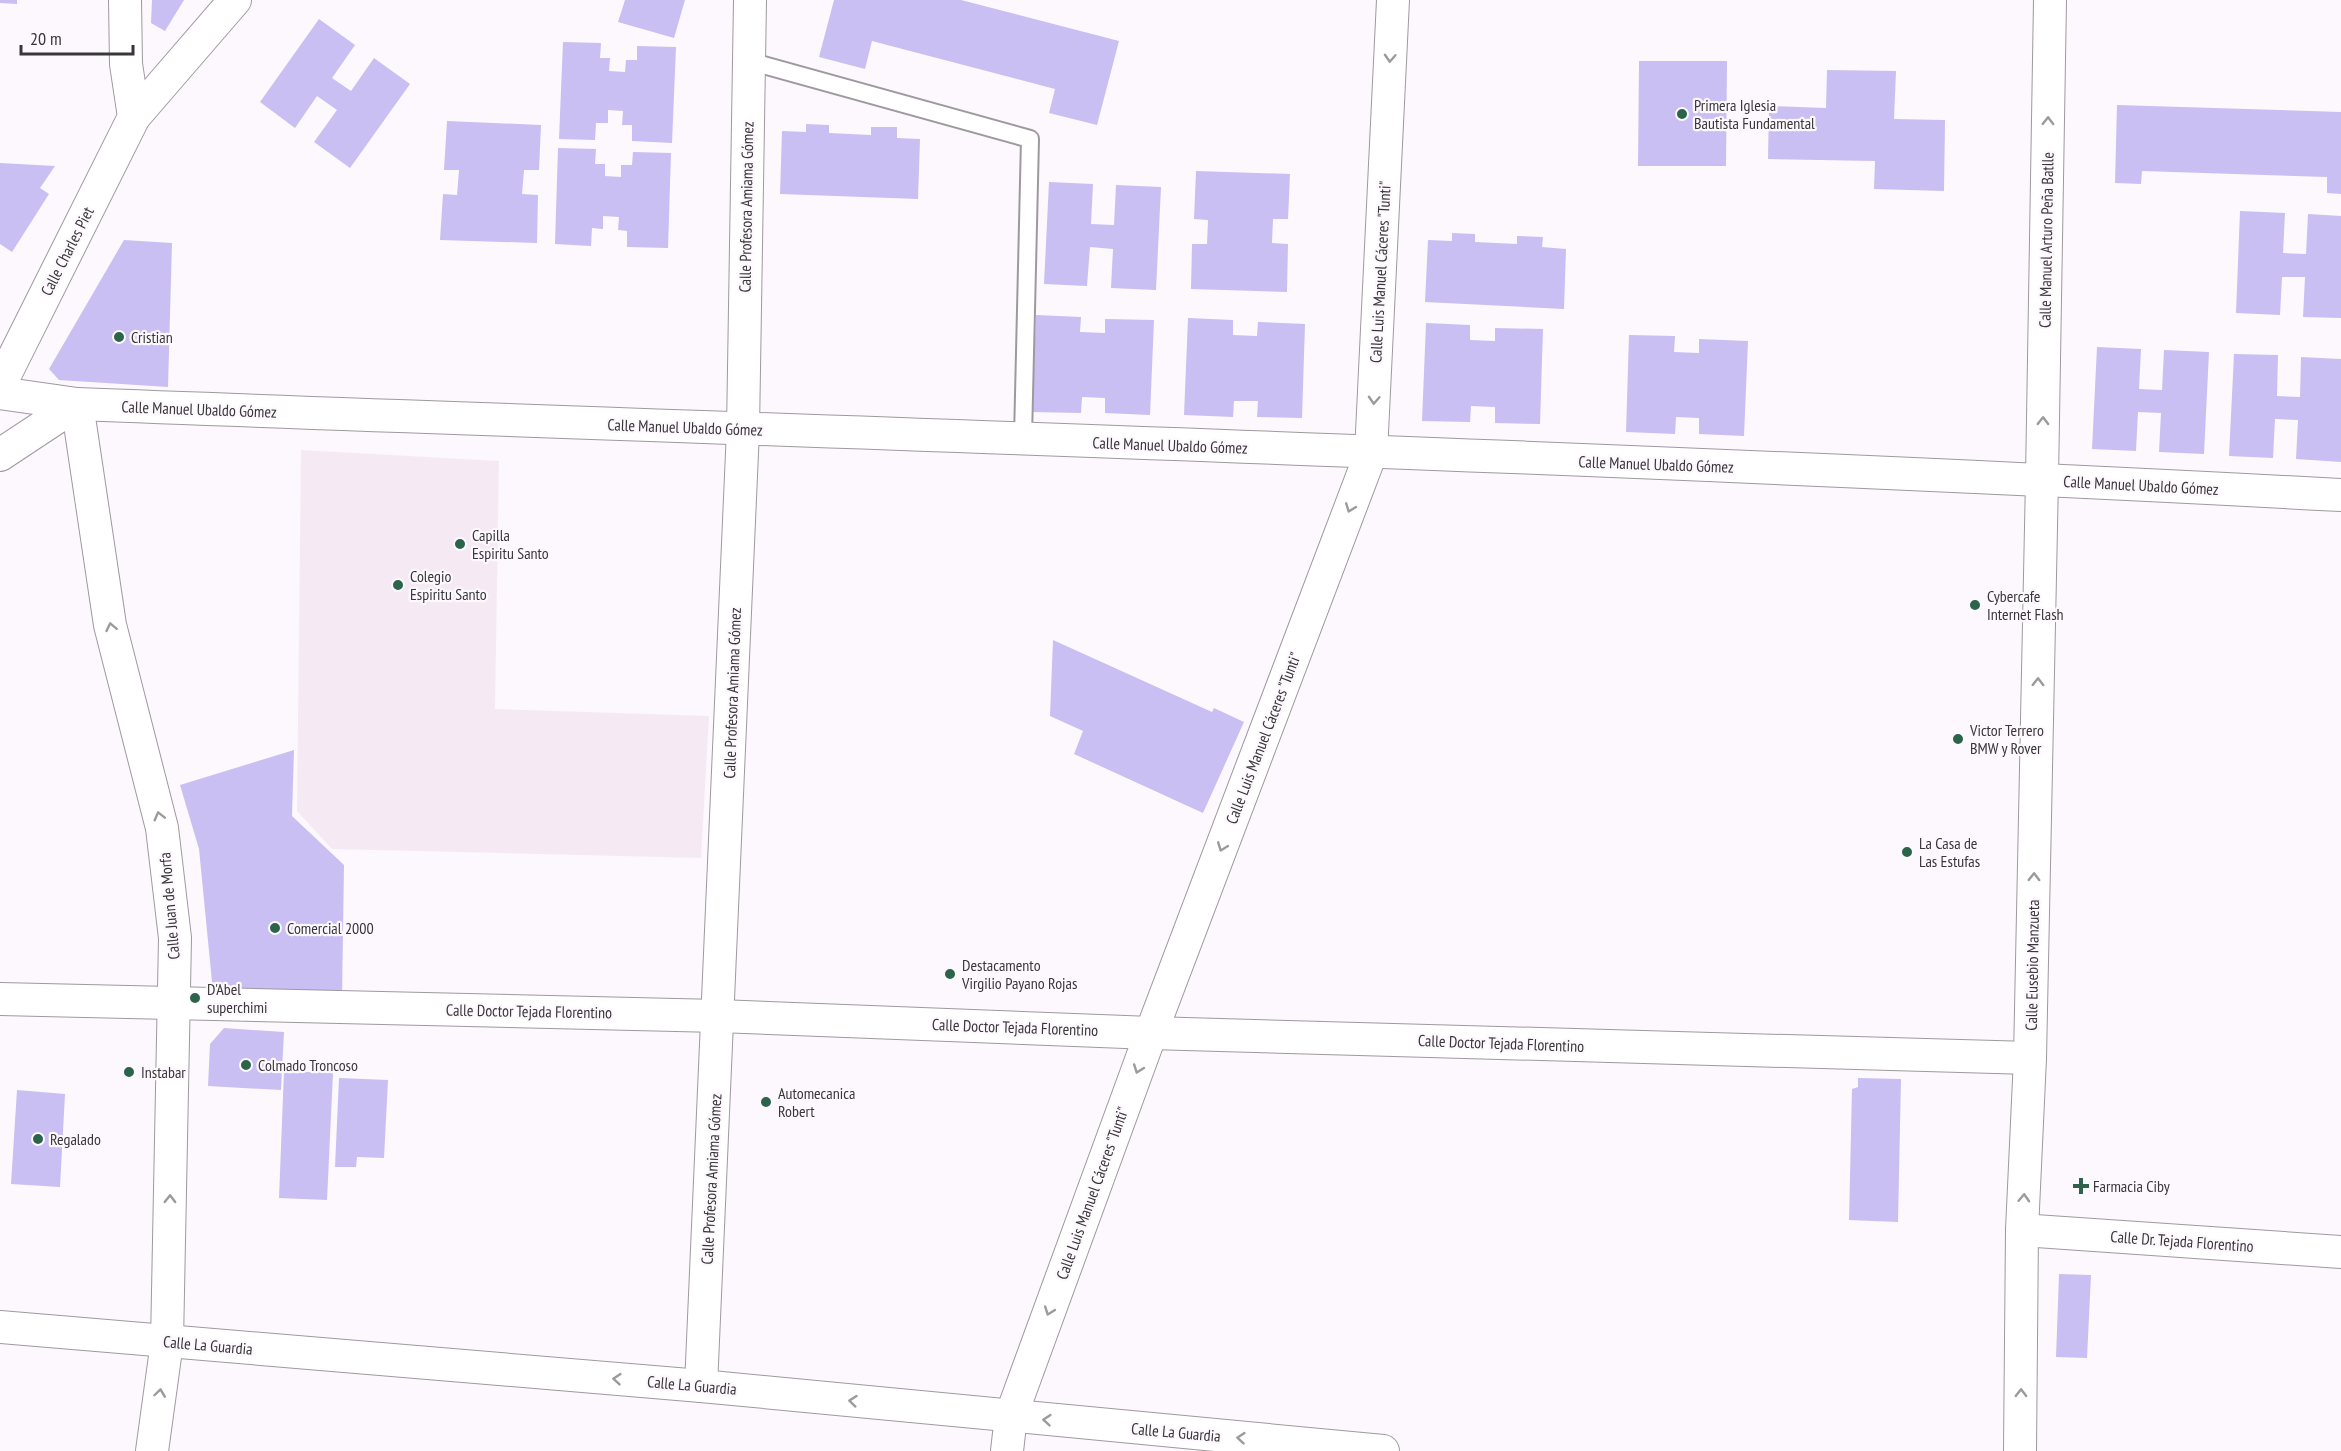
<svg xmlns="http://www.w3.org/2000/svg" width="2341" height="1451" viewBox="0 0 2341 1451" font-family="'PT Sans Narrow',sans-serif">
	<style>
		.built { fill: #f5eaf4 }
		.building { fill: #c9bff2 }
		.lines { fill: none; stroke-linecap: round; stroke-linejoin: round }
		.service-casing { stroke: #9e999e; stroke-width: 20 }
		.minor-casing { stroke: #9e999e; stroke-width: 34 }
		.service { stroke: #fff; stroke-width: 16 }
		.minor { stroke: #fff; stroke-width: 32 }
		.oneway { stroke: #9c9b9c }
		.poi-dot { fill: #2b634b; stroke: #fdf8fd; stroke-width: 2 }
		.labels { text-anchor: middle; dominant-baseline: central; stroke-width: 4.5; stroke-linejoin: round; paint-order: stroke }
		.poi-label { font-size: 16px; fill: #393739; stroke: #fdf8fd; text-anchor: start }
		.street-label { font-size: 16px; fill: #393739; stroke: #fdf8fd }
	</style>
	<rect width="100%" height="100%" fill="#fdf8fd"/>
	<!-- built -->
	<polygon class="built" points="301,450 499,461 495,709 709,716 701,858 332,849 297,811"/>
	<!-- building -->
	<g class="building">
		<polygon points="0,0 17,0 17,4 0,3"/>
		<polygon points="152,0 184,0 165,31 151,23"/>
		<polygon points="625,0 685,0 674,38 618,22"/>
		<polygon points="834,0 961,0 1119,41 1097,125 1049,113 1055,89 872,41 865,69 819,57"/>
		<polygon points="319,19 355,45 332,78 351,91 374,58 410,84 350,168 314,142 337,110 317,96 295,128 260,102"/>
		<polygon points="563,42 601,43 600,58 610,58 609,71 625,72 626,60 637,60 637,46 676,47 672,143 632,141 632,125 622,125 623,111 608,110 608,123 596,123 595,140 559,139"/>
		<polygon points="1639,61 1727,61 1726,166 1638,166"/>
		<polygon points="1827,70 1896,71 1894,119 1945,120 1944,191 1874,189 1875,161 1768,159 1769,106 1826,108"/>
		<polygon points="2117,105 2341,112 2341,194 2327,193 2327,177 2142,171 2141,184 2115,183"/>
		<polygon points="447,121 541,125 539,170 524,170 522,194 538,195 537,243 440,240 443,194 457,195 459,170 444,170"/>
		<polygon points="806,124 829,125 829,133 871,135 871,127 897,127 897,138 920,139 918,199 780,194 782,131 806,132"/>
		<polygon points="558,148 596,149 595,164 605,164 605,176 621,177 621,165 632,165 633,152 671,153 668,248 627,247 627,231 618,230 619,217 603,216 603,229 592,228 591,246 555,244"/>
		<polygon points="0,163 55,166 40,188 49,194 12,252 0,244"/>
		<polygon points="1196,171 1290,174 1288,219 1273,219 1272,243 1288,244 1287,292 1191,289 1192,244 1207,244 1208,220 1194,219"/>
		<polygon points="1049,182 1093,184 1091,224 1114,225 1116,185 1161,187 1156,290 1111,288 1113,249 1090,247 1087,286 1044,284"/>
		<polygon points="2240,211 2285,213 2283,253 2306,254 2308,214 2341,216 2341,318 2303,317 2305,277 2282,277 2280,315 2236,313"/>
		<polygon points="1452,233 1475,234 1475,242 1517,244 1517,236 1543,237 1542,247 1566,249 1564,309 1425,302 1428,240 1452,241"/>
		<polygon points="124,240 172,243 168,387 59,380 49,369"/>
		<polygon points="1036,315 1081,317 1080,332 1105,333 1105,319 1154,320 1150,415 1105,413 1105,398 1082,397 1081,413 1032,412"/>
		<polygon points="1188,318 1233,320 1233,335 1257,336 1258,322 1305,324 1302,418 1257,417 1258,401 1234,401 1233,417 1184,415"/>
		<polygon points="1426,323 1470,325 1470,340 1495,341 1495,328 1543,329 1540,424 1495,423 1495,407 1471,406 1470,422 1422,421"/>
		<polygon points="1629,335 1675,336 1674,352 1699,353 1699,339 1748,341 1744,436 1699,434 1699,418 1676,417 1675,434 1626,432"/>
		<polygon points="2097,347 2141,349 2139,389 2162,390 2164,350 2209,352 2204,454 2159,452 2161,413 2138,412 2136,451 2092,449"/>
		<polygon points="2234,354 2278,355 2277,396 2300,397 2301,357 2341,359 2341,462 2296,459 2298,420 2275,419 2273,458 2229,456"/>
		<polygon points="1053,640 1212,712 1214,708 1244,722 1203,813 1074,754 1083,731 1050,716"/>
		<polygon points="294,750 292,816 344,865 342,998 213,992 199,849 180,785"/>
		<polygon points="224,1028 284,1032 281,1090 208,1086 210,1044"/>
		<polygon points="284,1071 333,1073 327,1200 279,1198"/>
		<polygon points="339,1078 388,1080 384,1158 357,1157 356,1167 335,1167"/>
		<polygon points="1858,1078 1901,1079 1898,1222 1849,1220 1852,1089 1858,1087"/>
		<polygon points="17,1090 65,1094 60,1187 11,1184"/>
		<polygon points="2059,1274 2091,1275 2087,1358 2056,1357"/>
	</g>
	<g class="lines">
		<!-- service casing -->
		<g class="service-casing">
			<polyline id="service" points="749,61 1030,139 1023,438"/>
		</g>
		<!-- minor casing -->
		<g class="minor-casing">
			<g id="minor">
				<polyline points="134,117 235,0"/>
				<polyline points="0,385 134,117 126,64 125,0"/>
				<path d="M0,393L77,404C832,433 1587,455 2341,495"/>
				<polyline points="0,455 77,404 110,625 162,828 175,938 167,1342 152,1451"/>
				<polyline points="0,999 718,1016 1151,1033 2030,1058"/>
				<polyline points="2022,1230 2341,1252"/>
				<polyline points="0,1327 701,1386 1383,1451"/>
				<polyline points="701,1386 743,430 750,0"/>
				<polyline points="1007,1451 1011,1416 1151,1033 1371,453 1393,0"/>
				<polyline points="2020,1451 2022,1230 2030,1058 2042,479 2050,0"/>
			</g>
		</g>
		<!-- service -->
		<use href="#service" class="service"/>
		<!-- minor -->
		<use href="#minor" class="minor"/>
	</g>
	<!-- one-way arrows -->
	<defs><path id="oneway-chevron" d="M-2-3.5L2.5 0L-2 3.5" fill="none" stroke-width="1.6" stroke-linecap="round" stroke-linejoin="round" transform="scale(1.5)"/></defs>
	<g class="oneway">
		<use href="#oneway-chevron" transform="translate(1390 58) rotate(93)"/>
		<use href="#oneway-chevron" transform="translate(2048 121) rotate(-89)"/>
		<use href="#oneway-chevron" transform="translate(1374 400) rotate(93)"/>
		<use href="#oneway-chevron" transform="translate(2043 421) rotate(-89)"/>
		<use href="#oneway-chevron" transform="translate(1350 508) rotate(111)"/>
		<use href="#oneway-chevron" transform="translate(111 627) rotate(-102)"/>
		<use href="#oneway-chevron" transform="translate(2038 682) rotate(-89)"/>
		<use href="#oneway-chevron" transform="translate(159 816) rotate(-104)"/>
		<use href="#oneway-chevron" transform="translate(1222 847) rotate(111)"/>
		<use href="#oneway-chevron" transform="translate(2034 877) rotate(-89)"/>
		<use href="#oneway-chevron" transform="translate(1138 1069) rotate(110)"/>
		<use href="#oneway-chevron" transform="translate(2024 1198) rotate(-87)"/>
		<use href="#oneway-chevron" transform="translate(170 1199) rotate(-89)"/>
		<use href="#oneway-chevron" transform="translate(1049 1311) rotate(110)"/>
		<use href="#oneway-chevron" transform="translate(617 1379) rotate(-175)"/>
		<use href="#oneway-chevron" transform="translate(160 1393) rotate(-82)"/>
		<use href="#oneway-chevron" transform="translate(2021 1393) rotate(-89)"/>
		<use href="#oneway-chevron" transform="translate(853 1401) rotate(-174)"/>
		<use href="#oneway-chevron" transform="translate(1047 1420) rotate(-175)"/>
		<use href="#oneway-chevron" transform="translate(1241 1438) rotate(-175)"/>
	</g>
	<!-- markers -->
	<g class="poi-dot">
		<circle cx="1682" cy="114" r="6"/>
		<circle cx="119" cy="337" r="6"/>
		<circle cx="460" cy="544" r="6"/>
		<circle cx="398" cy="585" r="6"/>
		<circle cx="1975" cy="605" r="6"/>
		<circle cx="1958" cy="739" r="6"/>
		<circle cx="1907" cy="852" r="6"/>
		<circle cx="275" cy="928" r="6"/>
		<circle cx="950" cy="974" r="6"/>
		<circle cx="195" cy="998" r="6"/>
		<circle cx="246" cy="1065" r="6"/>
		<circle cx="129" cy="1072" r="6"/>
		<circle cx="766" cy="1102" r="6"/>
		<circle cx="38" cy="1139" r="6"/>
		<path d="M2078 1177h6v6h6v6h-6v6h-6v-6h-6v-6h6z"/>
	</g>
	<g class="labels">
		<!-- poi labels -->
		<g class="poi-label">
			<text x="1694" y="105">Primera Iglesia<tspan x="1694" dy="18">Bautista Fundamental</tspan></text>
			<text x="131" y="337">Cristian</text>
			<text x="472" y="535">Capilla<tspan x="472" dy="18">Espiritu Santo</tspan></text>
			<text x="410" y="576">Colegio<tspan x="410" dy="18">Espiritu Santo</tspan></text>
			<text x="1987" y="596">Cybercafe<tspan x="1987" dy="18">Internet Flash</tspan></text>
			<text x="1970" y="730">Victor Terrero<tspan x="1970" dy="18">BMW y Rover</tspan></text>
			<text x="1919" y="843">La Casa de<tspan x="1919" dy="18">Las Estufas</tspan></text>
			<text x="287" y="928">Comercial 2000</text>
			<text x="962" y="965">Destacamento<tspan x="962" dy="18">Virgilio Payano Rojas</tspan></text>
			<text x="207" y="989">D'Abel<tspan x="207" dy="18">superchimi</tspan></text>
			<text x="258" y="1065">Colmado Troncoso</text>
			<text x="141" y="1072">Instabar</text>
			<text x="778" y="1093">Automecanica<tspan x="778" dy="18">Robert</tspan></text>
			<text x="50" y="1139">Regalado</text>
			<text x="2093" y="1186">Farmacia Ciby</text>
		</g>
		<!-- street labels -->
		<g class="street-label">
			<text transform="translate(746 207) rotate(-89)">Calle Profesora Amiama Gómez</text>
			<text transform="translate(2046 240) rotate(-89)">Calle Manuel Arturo Peña Batlle</text>
			<text transform="translate(67 251) rotate(-63)">Calle Charles Piet</text>
			<text transform="translate(1380 272) rotate(-87)">Calle Luis Manuel Cáceres "Tunti"</text>
			<text transform="translate(199 409) rotate(2)">Calle Manuel Ubaldo Gómez</text>
			<text transform="translate(685 427) rotate(2)">Calle Manuel Ubaldo Gómez</text>
			<text transform="translate(1170 445) rotate(2)">Calle Manuel Ubaldo Gómez</text>
			<text transform="translate(1656 464) rotate(2)">Calle Manuel Ubaldo Gómez</text>
			<text transform="translate(2141 485) rotate(3)">Calle Manuel Ubaldo Gómez</text>
			<text transform="translate(732 693) rotate(-88)">Calle Profesora Amiama Gómez</text>
			<text transform="translate(1263 738) rotate(-69)">Calle Luis Manuel Cáceres "Tunti"</text>
			<text transform="translate(169 906) rotate(-95)">Calle Juan de Morfa</text>
			<text transform="translate(2032 965) rotate(-89)">Calle Eusebio Manzueta</text>
			<text transform="translate(529 1011) rotate(1)">Calle Doctor Tejada Florentino</text>
			<text transform="translate(1015 1027) rotate(2)">Calle Doctor Tejada Florentino</text>
			<text transform="translate(1501 1043) rotate(2)">Calle Doctor Tejada Florentino</text>
			<text transform="translate(711 1179) rotate(-87)">Calle Profesora Amiama Gómez</text>
			<text transform="translate(1092 1193) rotate(-70)">Calle Luis Manuel Cáceres "Tunti"</text>
			<text transform="translate(2182 1241) rotate(4)">Calle Dr. Tejada Florentino</text>
			<text transform="translate(208 1345) rotate(5)">Calle La Guardia</text>
			<text transform="translate(692 1385) rotate(5)">Calle La Guardia</text>
			<text transform="translate(1176 1432) rotate(5)">Calle La Guardia</text>
		</g>
	</g>
	<!-- scale -->
	<path d="M21 45v9h112v-9" fill="none" stroke="#393739" stroke-width="3"/>
	<text x="30" y="45" font-size="18" fill="#393739" stroke="#fdf8fd" stroke-width="4.5" paint-order="stroke">20 m</text>
</svg>
